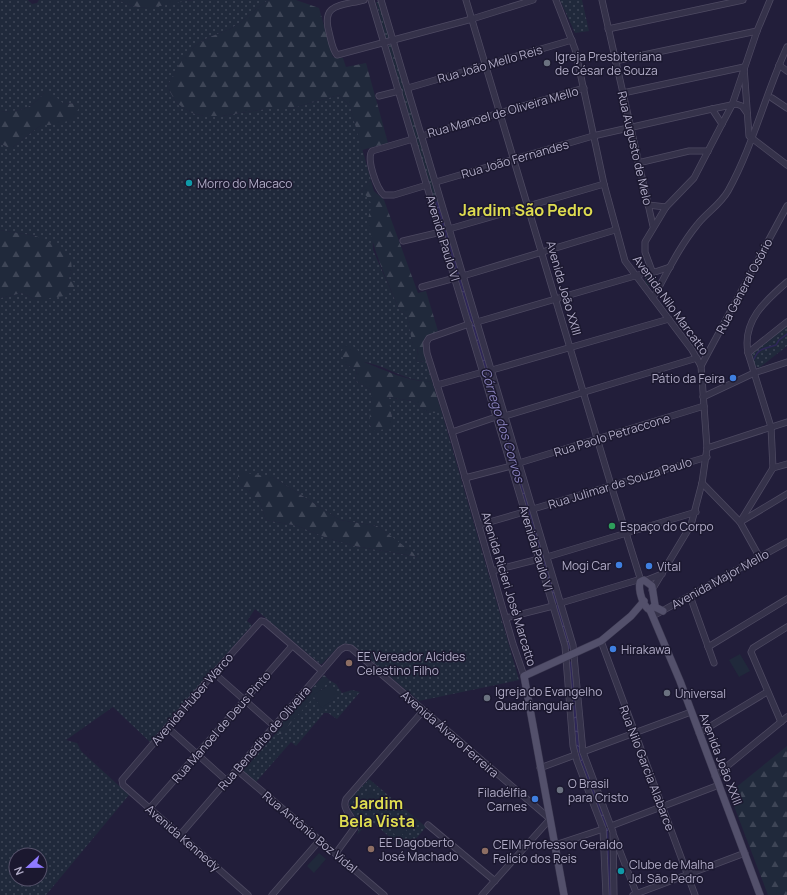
<svg xmlns="http://www.w3.org/2000/svg" width="787" height="895" viewBox="0 0 787 895" font-family="Manrope,sans-serif">
	<style>
		.green { fill: url(#green-dots); fill-rule: evenodd }
		.forest { fill: url(#forest-firs) }
		.pitch { fill: #20293b }
		.water { fill: url(#water-ripples) }
		.lines { fill: none; stroke-linecap: round; stroke-linejoin: round }
		.stream { stroke: #2e2758; stroke-width: 1.5 }
		.minor-casing { stroke: #4e4a62; stroke-width: 7 }
		.major-casing { stroke: #3c3951; stroke-width: 8 }
		.minor { stroke: #35324a; stroke-width: 5.5 }
		.major { stroke: #53506b; stroke-width: 7 }
		.worship-dot { fill: #6b7280; stroke: #1b182f; stroke-width: 1.5 }
		.culture-dot { fill: #0f9aa8; stroke: #1b182f; stroke-width: 1.5 }
		.shop-dot { fill: #3f7fe0; stroke: #1b182f; stroke-width: 1.5 }
		.leisure-dot { fill: #2e9e5b; stroke: #1b182f; stroke-width: 1.5 }
		.education-dot { fill: #8d6e63; stroke: #1b182f; stroke-width: 1.5 }
		.labels { text-anchor: middle; dominant-baseline: central; stroke-width: 3; stroke-linejoin: round; paint-order: stroke }
		.poi-label { font-size: 12px; fill: #b1acc7; stroke: #1b182f; text-anchor: start }
		.street-label { font-size: 12px; fill: #b1acc7; stroke: #1b182f }
		.water-label { font-size: 13px; font-style: italic; fill: #8881bb; stroke: #1b182f }
		.district-label { font-size: 16px; font-weight: bold; fill: #dedc50; stroke: #1b182f }
	</style>
	<defs>
		<pattern id="green-dots" width="8" height="8" patternUnits="userSpaceOnUse"><rect width="8" height="8" fill="#20293b"/><path d="M2 2h.1M6 6h.1" fill="none" stroke="#3e4556" stroke-width="1.8" stroke-linecap="round"/></pattern>
		<pattern id="forest-firs" width="22" height="20" patternUnits="userSpaceOnUse"><rect width="22" height="20" fill="#20293b"/><path d="M5 1l3.5 6h-7zM16 11l3.5 6h-7z" fill="#3e4556"/></pattern>
		<pattern id="water-ripples" width="26" height="14" patternUnits="userSpaceOnUse"><rect width="26" height="14" fill="#2e2758"/><path d="M2 4q2-2 4 0t4 0M15 11q2-2 4 0t4 0" fill="none" stroke="#4a446e"/></pattern>
	</defs>
	<rect width="100%" height="100%" fill="#221e3a"/>
	<!-- green -->
	<g class="green">
		<path d="M0,0H28L32,4L37,3L39,0H119C144,16 168,1 195,0C219,0 244,0 269,0C257,6 249,17 238,24C230,30 219,33 210,37C187,47 179,66 167,87L176,102L182,107L192,113L204,116H222L265,109H289L339,95L350,106L371,180L361,191L370,198L372,207L373,250L400,311L407,316L413,345L418,347L416,362L426,361L432,381C407,383 388,366 364,362C358,361 351,363 345,364L357,370L355,381L370,389L372,395L370,426L392,417L387,397L412,401L429,413H442L519,680L419,701L355,647L349,644L339,646L322,664H320L255,609L247,621L252,625L150,742L113,707L66,740L77,743L81,751L129,795L46,895H0V298L22,293L36,300L68,280L72,270L36,236L0,230V143L7,147H13L41,125H51L76,103L64,104L44,93C31,109 21,112 0,111ZM273,477L340,520L377,526L418,557L355,546L327,538L298,526L266,520L260,502L238,482ZM16,855H40V879H16Z"/>
		<polygon points="560,0 582,0 589,31 575,33"/>
		<polygon points="376,2 379,2 389,39 386,39"/>
		<polygon points="391,44 438,201 435,202 388,46"/>
		<circle cx="651" cy="280" r="6"/>
		<polygon points="787,325 787,346 759,368 754,365 751,354 758,346"/>
		<polygon points="329,680 336,684 342,693 352,690 360,692 337,719 328,713 324,713 296,746 291,742 256,782 243,771 276,733 281,734 313,695 321,707 331,684 315,694"/>
		<path d="M369,779L426,827L409,847L404,842L400,846L370,820L357,835C364,818 351,817 349,804L351,798Z"/>
	</g>
	<!-- forest -->
	<g class="forest">
		<path d="M119,0H193C168,3 142,15 119,0Z"/>
		<path d="M269,0H296L319,8L333,57L343,58L346,67L366,63L388,143L362,150L350,106L339,95L289,109H265L222,116H204L192,113L182,107L176,102L167,87C179,65 186,48 210,37C219,33 230,30 238,24C249,17 257,6 269,0Z"/>
		<path d="M50,92L64,104L76,103L80,106L72,120L51,125H41L13,147H7L0,143V111C21,112 31,109 44,93Z"/>
		<path d="M371,180L374,191L384,200L418,293L426,291L438,331L426,338V361L416,362L418,348L413,346L407,316L400,311C388,283 375,256 369,226C365,208 381,208 361,191Z"/>
		<polygon points="0,230 36,236 55,245 71,261 72,270 68,280 76,283 75,288 64,296 36,300 22,293 0,298"/>
		<path d="M345,345L356,347L364,362C385,370 409,383 432,381L442,413H429L412,401L388,397L392,417V428L373,431C365,419 375,402 370,389L355,381L357,370L345,364L341,352Z"/>
		<polygon points="238,472 273,477 340,520 377,526 419,557 355,546 327,538 298,526 266,520 260,502 238,482"/>
		<polygon points="324,675 329,680 281,734 278,734 274,731"/>
		<polygon points="787,746 787,895 768,895 729,793"/>
	</g>
	<!-- pitch -->
	<g class="pitch">
		<polygon points="740,654 750,671 739,677 729,660"/>
		<polygon points="331,684 339,696 321,708 313,695"/>
		<polygon points="370,792 377,798 366,812 358,805"/>
		<polygon points="405,818 412,824 399,838 392,832"/>
		<polygon points="319,853 326,859 314,873 307,866"/>
	</g>
	<!-- water -->
	<g class="water">
		<polygon points="438,201 446,230 445,231 446,230 460,276 457,276 435,202"/>
		<polygon points="460,276 474,322 471,323 458,277"/>
		<polygon points="474,323 489,371 486,372 471,324"/>
		<polygon points="487,373 489,373 501,414 499,415"/>
		<polygon points="502,415 515,460 513,461 499,416"/>
		<polygon points="516,461 530,510 528,511 513,462"/>
		<polygon points="528,511 530,511 545,559 542,560"/>
		<polygon points="545,560 558,603 555,604 543,561"/>
		<polygon points="558,604 570,644 571,648 567,650 556,605"/>
		<polygon points="572,661 580,752 577,753 569,662"/>
		<polygon points="580,753 607,823 608,826 605,827 578,754"/>
		<polygon points="605,828 608,828 611,895 608,895"/>
	</g>
	<g class="lines">
		<!-- stream -->
		<path class="stream" d="M754,359C759,347 765,349 776,345L779,340L787,334"/>
		<!-- minor casing -->
		<g class="minor-casing">
			<g id="minor">
				<path d="M364,0C341,6 321,3 329,32C331,40 332,49 337,55L472,19L533,0"/>
				<polyline points="371,0 565,646 573,746 577,761 603,829 606,895"/>
				<polyline points="381,0 573,645 583,752 613,832 614,895"/>
				<polyline points="466,0 611,485 641,581"/>
				<polyline points="556,0 575,49 604,184 625,261 692,350 701,366 702,378 707,448 702,483 691,525 652,590"/>
				<polyline points="602,0 653,226"/>
				<polyline points="608,29 743,0"/>
				<polyline points="615,61 757,31"/>
				<polyline points="779,65 787,71"/>
				<polyline points="408,88 572,40"/>
				<polyline points="623,93 744,67 749,136 787,165"/>
				<polyline points="379,96 399,91"/>
				<polyline points="772,98 787,108"/>
				<polyline points="712,109 722,124"/>
				<polyline points="422,136 584,88"/>
				<path d="M413,139L372,151C366,159 377,189 384,195H394L427,185"/>
				<polyline points="638,163 689,151 708,151"/>
				<polyline points="436,182 593,136 712,109 736,104 742,106 747,113"/>
				<polyline points="648,205 666,207"/>
				<polyline points="449,229 604,184"/>
				<polyline points="403,241 441,232"/>
				<polyline points="649,271 655,272 670,267"/>
				<polyline points="652,271 645,252 645,242 666,207 694,178 722,124 732,105 757,31 770,0"/>
				<polyline points="463,276 615,230"/>
				<polyline points="422,287 455,278"/>
				<path d="M653,298C667,273 679,247 697,225C706,213 720,205 728,191C753,146 765,95 787,47"/>
				<polyline points="477,322 645,273"/>
				<polyline points="469,324 429,338 426,343 427,353 452,432 513,644 524,676"/>
				<polyline points="748,353 787,322"/>
				<polyline points="701,366 787,206"/>
				<polyline points="492,370 669,319"/>
				<polyline points="437,385 483,372"/>
				<polyline points="703,397 754,373 787,362"/>
				<polyline points="505,416 697,358"/>
				<polyline points="452,432 496,417"/>
				<polyline points="707,448 787,422"/>
				<polyline points="519,463 704,406"/>
				<polyline points="773,468 787,464"/>
				<polyline points="465,478 511,466"/>
				<polyline points="702,483 740,522 760,558"/>
				<polyline points="533,509 707,457"/>
				<polyline points="742,521 787,494"/>
				<path d="M740,522L773,468L771,427L748,353C742,321 765,301 787,282"/>
				<polyline points="479,525 524,512"/>
				<polyline points="547,557 696,512"/>
				<polyline points="492,571 539,559"/>
				<polyline points="647,580 662,574"/>
				<polyline points="690,596 714,663"/>
				<polyline points="561,603 641,579"/>
				<polyline points="653,616 787,542"/>
				<polyline points="506,618 553,606"/>
				<polyline points="601,641 695,895"/>
				<polyline points="708,647 787,599"/>
				<polyline points="214,673 274,726"/>
				<polyline points="781,722 751,652 753,648 787,627"/>
				<polyline points="167,727 227,781"/>
				<polyline points="699,733 767,692"/>
				<polyline points="583,752 691,712"/>
				<polyline points="540,768 575,755"/>
				<polyline points="237,770 384,895"/>
				<polyline points="715,776 787,717"/>
				<polyline points="149,809 292,646"/>
				<polyline points="428,825 495,881"/>
				<polyline points="611,826 719,785"/>
				<polyline points="180,835 340,650 345,647 351,648 549,818"/>
				<polyline points="614,836 637,895"/>
				<polyline points="555,845 603,829"/>
				<path d="M336,853L355,827C354,815 341,811 346,799L423,711"/>
				<polyline points="248,895 123,785 122,780 214,673 261,621 265,622 322,671"/>
				<polyline points="272,895 319,841"/>
				<polyline points="482,895 550,819"/>
				<polyline points="633,895 745,853"/>
			</g>
		</g>
		<!-- major casing -->
		<g class="major-casing">
			<g id="major">
				<path d="M644,580L652,586L655,605L650,610C643,607 638,590 640,582Z"/>
				<polyline points="655,607 663,611"/>
				<polyline points="650,610 680,681 760,895"/>
				<polyline points="564,895 524,676 601,641 631,616 644,601"/>
			</g>
		</g>
		<!-- minor -->
		<use href="#minor" class="minor"/>
		<!-- major -->
		<use href="#major" class="major"/>
	</g>
	<!-- markers -->
	<g class="worship-dot">
		<circle cx="547" cy="63" r="4"/>
		<circle cx="667" cy="693" r="4"/>
		<circle cx="487" cy="698" r="4"/>
		<circle cx="560" cy="790" r="4"/>
	</g>
	<g class="culture-dot">
		<circle cx="189" cy="183" r="4"/>
		<circle cx="621" cy="871" r="4"/>
	</g>
	<g class="shop-dot">
		<circle cx="733" cy="378" r="4"/>
		<circle cx="619" cy="565" r="4"/>
		<circle cx="649" cy="566" r="4"/>
		<circle cx="613" cy="649" r="4"/>
		<circle cx="535" cy="799" r="4"/>
	</g>
	<circle class="leisure-dot" cx="612" cy="526" r="4"/>
	<g class="education-dot">
		<circle cx="349" cy="663" r="4"/>
		<circle cx="371" cy="849" r="4"/>
		<circle cx="485" cy="851" r="4"/>
	</g>
	<g class="labels">
		<!-- poi labels -->
		<g class="poi-label">
			<text x="555" y="56">Igreja Presbiteriana<tspan x="555" dy="14">de César de Souza</tspan></text>
			<text x="197" y="183">Morro do Macaco</text>
			<text x="725" y="378" text-anchor="end">Pátio da Feira</text>
			<text x="620" y="526">Espaço do Corpo</text>
			<text x="611" y="565" text-anchor="end">Mogi Car</text>
			<text x="657" y="566">Vital</text>
			<text x="621" y="649">Hirakawa</text>
			<text x="357" y="656">EE Vereador Alcides<tspan x="357" dy="14">Celestino Filho</tspan></text>
			<text x="495" y="691">Igreja do Evangelho<tspan x="495" dy="14">Quadriangular</tspan></text>
			<text x="675" y="693">Universal</text>
			<text x="568" y="783">O Brasil<tspan x="568" dy="14">para Cristo</tspan></text>
			<text x="527" y="792" text-anchor="end">Filadélfia<tspan x="527" dy="14">Carnes</tspan></text>
			<text x="379" y="842">EE Dagoberto<tspan x="379" dy="14">José Machado</tspan></text>
			<text x="493" y="844">CEIM Professor Geraldo<tspan x="493" dy="14">Felício dos Reis</tspan></text>
			<text x="629" y="864">Clube de Malha<tspan x="629" dy="14">Jd. São Pedro</tspan></text>
		</g>
		<!-- street labels -->
		<g class="street-label">
			<text transform="translate(490 64) rotate(-16)">Rua João Mello Reis</text>
			<text transform="translate(503 112) rotate(-16)">Rua Manoel de Oliveira Mello</text>
			<text transform="translate(635 148) rotate(77)">Rua Augusto de Melo</text>
			<text transform="translate(515 159) rotate(-16)">Rua João Fernandes</text>
			<text transform="translate(443 238) rotate(73)">Avenida Paulo VI</text>
			<text transform="translate(744 286) rotate(-62)">Rua General Osório</text>
			<text transform="translate(564 288) rotate(74)">Avenida João XXIII</text>
			<text transform="translate(671 305) rotate(54)">Avenida Nilo Marcatto</text>
			<text transform="translate(612 435) rotate(-17)">Rua Paolo Petraccone</text>
			<text transform="translate(620 483) rotate(-17)">Rua Julimar de Souza Paulo</text>
			<text transform="translate(536 548) rotate(73)">Avenida Paulo VI</text>
			<text transform="translate(720 579) rotate(-29)">Avenida Major Mello</text>
			<text transform="translate(509 589) rotate(73)">Avenida Ricieri José Marcatto</text>
			<text transform="translate(192 699) rotate(-49)">Avenida Huber Warco</text>
			<text transform="translate(221 727) rotate(-49)">Rua Manoel de Deus Pinto</text>
			<text transform="translate(450 734) rotate(41)">Avenida Álvaro Ferreira</text>
			<text transform="translate(264 738) rotate(-49)">Rua Benedito de Oliveira</text>
			<text transform="translate(721 759) rotate(69)">Avenida João XXIII</text>
			<text transform="translate(647 768) rotate(69)">Rua Nilo Garcia Alabarce</text>
			<text transform="translate(310 832) rotate(40)">Rua Antônio Boz Vidal</text>
			<text transform="translate(183 838) rotate(41)">Avenida Kennedy</text>
		</g>
		<!-- water labels -->
		<g class="water-label">
			<text transform="translate(503 425) rotate(73)">Córrego dos Corvos</text>
		</g>
		<!-- district labels -->
		<g class="district-label">
			<text x="526" y="210">Jardim São Pedro</text>
			<text x="377" y="803">Jardim<tspan x="377" dy="18">Bela Vista</tspan></text>
		</g>
	</g>
	<!-- north arrow -->
	<g transform="translate(28 867) rotate(248)"><circle r="19" fill="#1b182f" stroke="#57536c"/>
	<path d="M0-3L7 15L0 10L-7 15Z" fill="#8f7aff"/>
	<text y="-6" font-size="11" font-weight="bold" text-anchor="middle" fill="#b1acc7">N</text>
	</g>
</svg>
